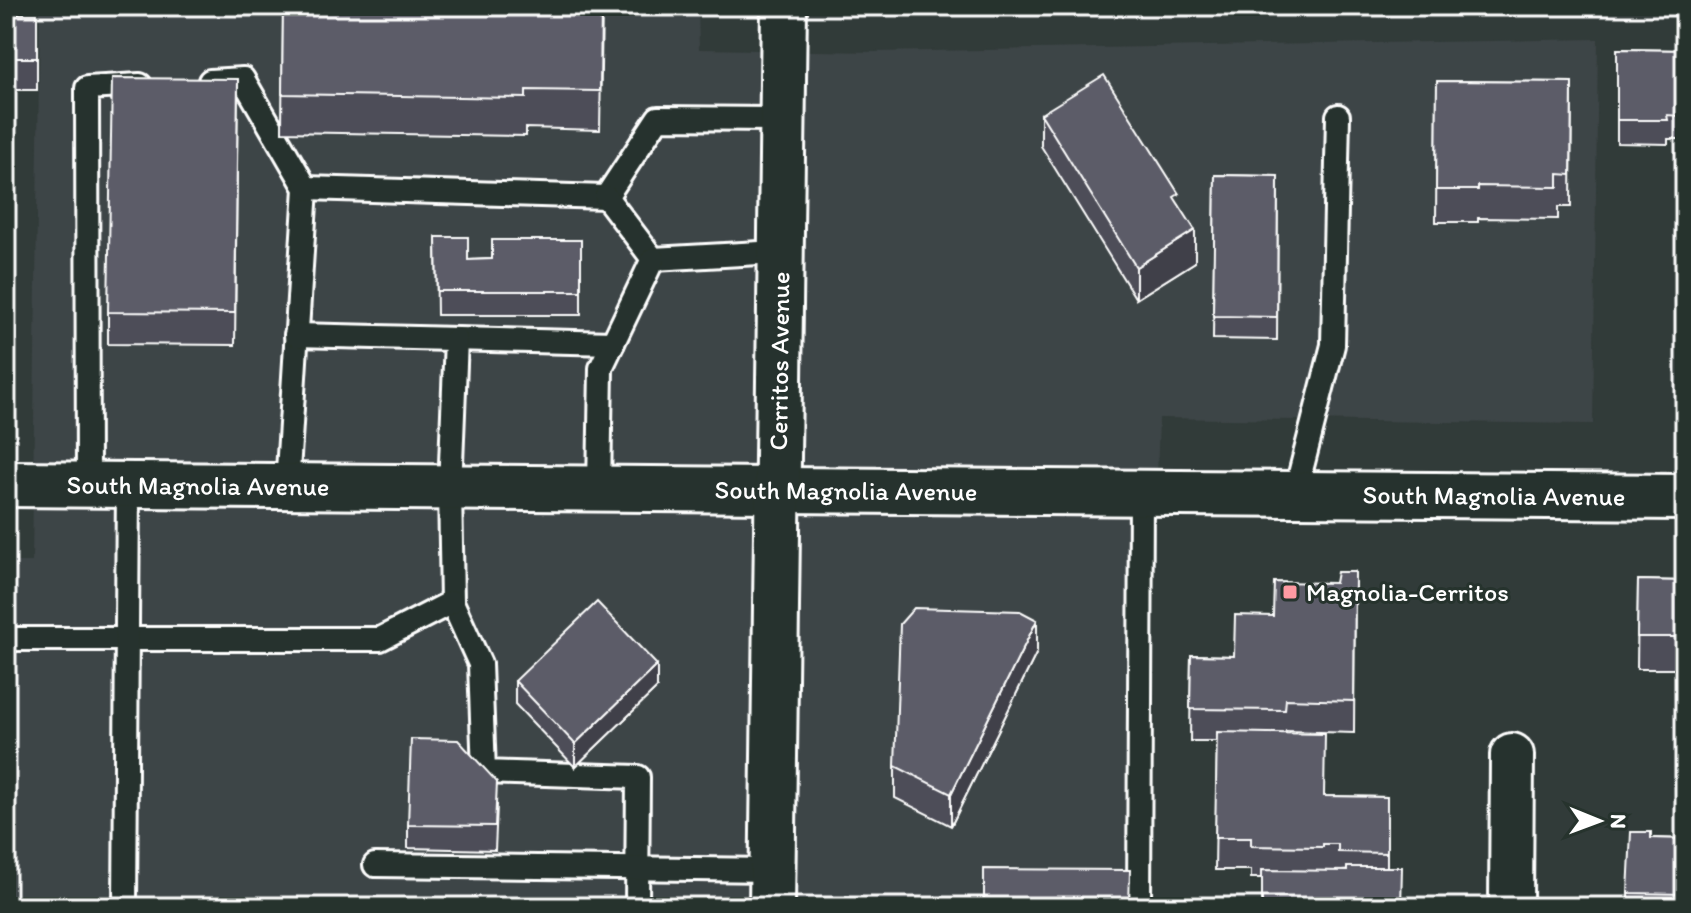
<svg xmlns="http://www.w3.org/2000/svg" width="1691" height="913" viewBox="0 0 1691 913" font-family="Itim,sans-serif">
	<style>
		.built { fill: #3e4547 }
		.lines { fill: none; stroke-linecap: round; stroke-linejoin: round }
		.lane-casing { stroke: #fff; stroke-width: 28 }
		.street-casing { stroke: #fff; stroke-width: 48 }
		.secondary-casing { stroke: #fff; stroke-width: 50 }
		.lane { stroke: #26332d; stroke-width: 22 }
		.street { stroke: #26332d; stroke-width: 42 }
		.secondary { stroke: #26332d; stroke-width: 44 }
		.wall { fill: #4e4e59; stroke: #fff; stroke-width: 2 }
		.shaded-wall { fill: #404048; stroke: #fff; stroke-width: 2 }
		.building { fill: #5b5b67; stroke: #fff; stroke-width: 2 }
		.poi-dot { fill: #ff9aa2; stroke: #26332d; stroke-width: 3 }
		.labels { text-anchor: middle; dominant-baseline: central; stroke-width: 6; stroke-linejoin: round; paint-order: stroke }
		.street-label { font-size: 26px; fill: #fff; stroke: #26332d }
		.poi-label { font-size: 26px; fill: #fff; stroke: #26332d; text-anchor: start }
	</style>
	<rect width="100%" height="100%" fill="#313b39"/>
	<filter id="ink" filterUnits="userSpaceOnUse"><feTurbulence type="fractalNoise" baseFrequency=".0125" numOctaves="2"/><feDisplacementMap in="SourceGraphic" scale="16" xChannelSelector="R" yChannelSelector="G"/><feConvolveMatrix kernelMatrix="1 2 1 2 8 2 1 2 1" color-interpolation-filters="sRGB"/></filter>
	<g filter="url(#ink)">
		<!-- built -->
		<polygon class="built" points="40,6 698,6 699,49 874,52 1598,39 1593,424 1159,418 1153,599 1153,907 6,907 6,562 32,562"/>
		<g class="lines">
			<!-- lane casing -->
			<g class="lane-casing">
				<g id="lane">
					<polyline points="210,81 243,79 306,188 287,487"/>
					<polyline points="306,188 606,197"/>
					<polyline points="606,197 658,118 782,119"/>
					<polyline points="606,197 653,259 779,252"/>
					<polyline points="296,335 613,343"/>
					<polyline points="456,339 450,488 452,602 480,664 484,772 638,777 637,907"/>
					<polyline points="88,485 87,88 140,85"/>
					<polyline points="599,489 601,368 653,259"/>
					<polyline points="1295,494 1333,345 1338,116"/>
					<polyline points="6,639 380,639 452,602"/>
					<polyline points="375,865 773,870"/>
					<polyline points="125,907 128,485"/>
					<polyline points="1139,907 1141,494"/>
				</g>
			</g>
			<!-- street casing -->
			<g class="street-casing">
				<polyline id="street" points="1511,907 1512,755"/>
			</g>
			<!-- secondary casing -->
			<g class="secondary-casing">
				<g id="secondary">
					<path id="s1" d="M6,484L1685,497"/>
					<path id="s2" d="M772,907L784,6"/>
				</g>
			</g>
			<!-- lane -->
			<use href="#lane" class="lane"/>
			<!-- street -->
			<use href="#street" class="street"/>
			<!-- secondary -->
			<use href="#secondary" class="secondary"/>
		</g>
		<!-- wall -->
		<g class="wall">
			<polygon points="283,6 602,6 600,130 526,128 526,136 282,132"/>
			<polygon points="6,11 9,14 37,14 37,90 6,90"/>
			<polygon points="1617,49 1685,50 1685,175 1681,175 1681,139 1668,139 1668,144 1617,143"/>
			<polygon points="238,79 235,345 108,344 108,312"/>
			<polygon points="1437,81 1572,82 1571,207 1558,207 1558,219 1478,218 1478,222 1436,222"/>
			<polygon points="1041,114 1179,205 1195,262 1136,299 1041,146"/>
			<polygon points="1215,175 1278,176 1277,340 1213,339"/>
			<polygon points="6,191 14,191 13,284 6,284"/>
			<polygon points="436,237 468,260 492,259 581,240 581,315 437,315"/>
			<polygon points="1355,572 1354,733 1286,731 1285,733 1324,796 1387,797 1387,867 1262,878 1251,878 1251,870 1215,870 1217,741 1190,741 1191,655 1234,656 1273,616"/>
			<polygon points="1638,580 1685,581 1685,669 1637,669"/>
			<polygon points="1037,652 951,826 895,798 895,766"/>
			<polygon points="515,681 657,688 575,767 515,704"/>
			<polygon points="497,805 495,850 408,848 408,825"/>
			<polygon points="1651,838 1685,839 1684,907 1628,907 1628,893"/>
		</g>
		<!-- shaded-wall -->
		<g class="shaded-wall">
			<polygon points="1195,230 1195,262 1136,299 1136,267"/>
			<polygon points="1037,620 1037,652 951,826 951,794"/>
			<polygon points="657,665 657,688 575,767 575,744"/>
		</g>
		<!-- building -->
		<g class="building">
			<polygon points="283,6 601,6 600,91 526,90 526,98 282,94"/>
			<polygon points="6,11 9,11 9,14 37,14 37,58 6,58"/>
			<polygon points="1617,49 1685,50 1685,152 1681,152 1681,116 1667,115 1668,120 1617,120"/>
			<polygon points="1104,75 1179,194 1174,197 1195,230 1136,267 1041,114"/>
			<polygon points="112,78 238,79 235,313 108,312"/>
			<polygon points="1437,81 1572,82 1571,175 1558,174 1558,187 1478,186 1478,190 1436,190"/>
			<polygon points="1215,175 1278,176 1277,317 1213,316"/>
			<polygon points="6,191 14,191 13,252 6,252"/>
			<polygon points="436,237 468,237 468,260 492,259 492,240 581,240 581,291 437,291"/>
			<polygon points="1337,572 1355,572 1354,701 1286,699 1285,710 1190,709 1191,655 1234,656 1235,615 1273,616 1274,582 1335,583"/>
			<polygon points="1638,580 1685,581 1685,637 1637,637"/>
			<polygon points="597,602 657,665 575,744 515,681"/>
			<polygon points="914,608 1020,611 1037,620 951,794 895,766 900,624"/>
			<polygon points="1217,732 1325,734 1324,796 1387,797 1387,853 1338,852 1338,844 1323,844 1323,847 1251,846 1251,838 1215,838"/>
			<polygon points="411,739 458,740 497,782 495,826 408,825"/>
			<polygon points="1631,832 1651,832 1651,838 1685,839 1684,894 1628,893"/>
			<polygon points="1347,867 1402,867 1401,907 1262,907 1262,870 1347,871"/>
			<polygon points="984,869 1130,870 1129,907 984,907"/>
		</g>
	</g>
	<!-- markers -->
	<rect class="poi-dot" x="1282" y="584" width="16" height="16" rx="4"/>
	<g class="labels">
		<!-- street labels -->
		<g class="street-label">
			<text stroke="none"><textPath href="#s2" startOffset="546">Cerritos Avenue</textPath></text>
			<text stroke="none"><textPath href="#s1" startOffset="192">South Magnolia Avenue</textPath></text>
			<text stroke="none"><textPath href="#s1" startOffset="840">South Magnolia Avenue</textPath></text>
			<text stroke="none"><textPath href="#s1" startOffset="1488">South Magnolia Avenue</textPath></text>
		</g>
		<!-- poi labels -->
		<g class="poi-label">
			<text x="1306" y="592">Magnolia-Cerritos</text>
		</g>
	</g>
	<!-- margin -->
	<rect width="1691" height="913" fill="none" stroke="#26332d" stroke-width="32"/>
	<rect x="16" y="16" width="1659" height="881" fill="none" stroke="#fff" stroke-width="3" filter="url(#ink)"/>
	<!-- north arrow -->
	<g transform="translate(1599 821) rotate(91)" stroke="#26332d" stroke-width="6" paint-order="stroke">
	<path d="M0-6L14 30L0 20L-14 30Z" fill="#ffffff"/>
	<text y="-12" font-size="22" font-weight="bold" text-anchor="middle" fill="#ffffff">N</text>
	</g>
</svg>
